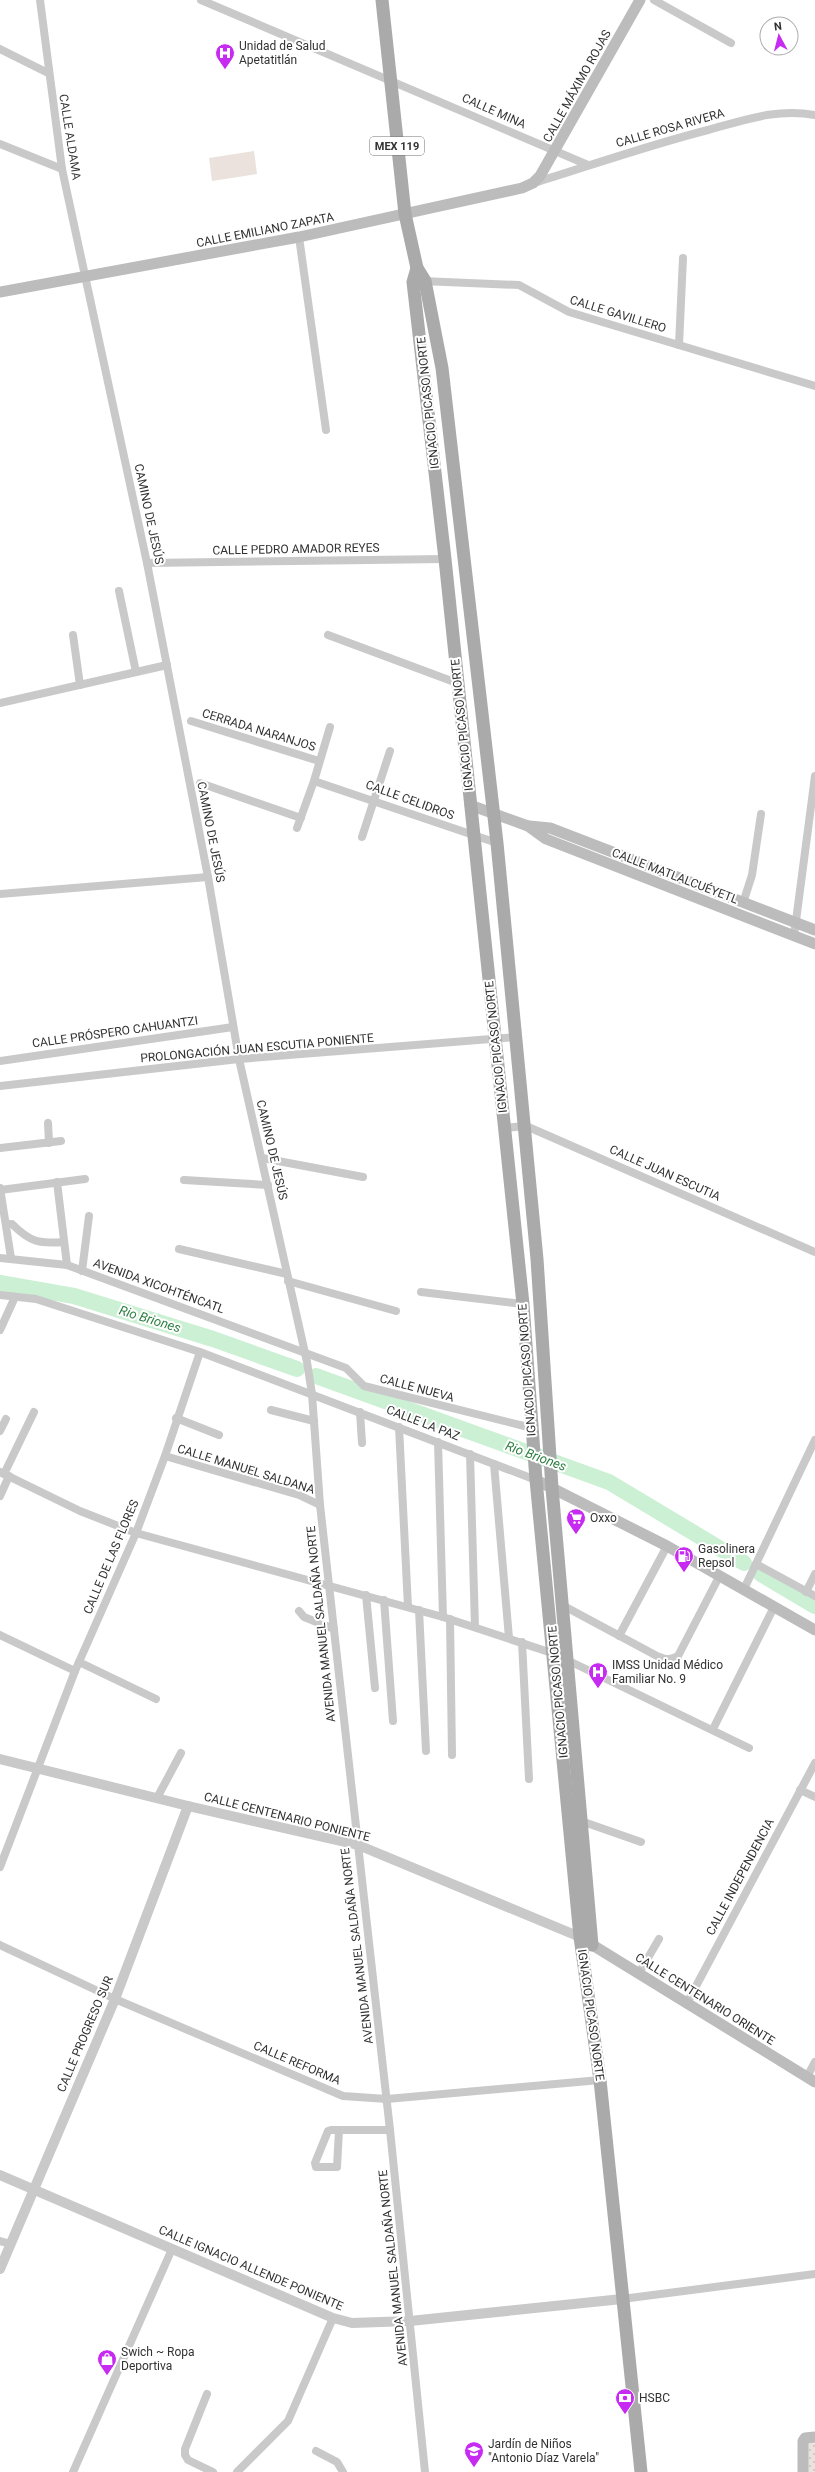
<svg xmlns="http://www.w3.org/2000/svg" width="815" height="2472" viewBox="0 0 815 2472" font-family="Roboto,sans-serif">
	<style>
		.grass { fill: url(#grass-dots) }
		.garden { fill: #ece2dd }
		.lines { fill: none; stroke-linecap: round; stroke-linejoin: round }
		.river { stroke: #ccf0d4; stroke-width: 16 }
		.minor { stroke: #c9c9c9; stroke-width: 8 }
		.tertiary { stroke: #c9c9c9; stroke-width: 10 }
		.secondary { stroke: #bcbcbc; stroke-width: 11 }
		.primary { stroke: #aaa; stroke-width: 13 }
		.labels { text-anchor: middle; dominant-baseline: central; stroke-width: 4; stroke-linejoin: round; paint-order: stroke }
		.shield { fill: #fff; stroke: #707070; stroke-width: 1 }
		.shield-label { font-size: 11px; font-weight: bold; fill: #323232 }
		.poi-label { font-size: 12px; fill: #323232; stroke: #fff; text-anchor: start }
		.street-label { font-size: 12px; fill: #323232; stroke: #fff }
		.water-label { font-size: 13px; font-style: italic; fill: #308044; stroke: #fff }
	</style>
	<defs>
		<pattern id="grass-dots" width="8" height="8" patternUnits="userSpaceOnUse"><rect width="8" height="8" fill="#ece2dd"/><path d="M2 2h.1M6 6h.1" fill="none" stroke="#cbc2be" stroke-width="1.8" stroke-linecap="round"/></pattern>
	</defs>
	<rect width="100%" height="100%" fill="#fff"/>
	<!-- grass -->
	<polygon class="grass" points="807,2440 815,2441 815,2472 805,2472"/>
	<!-- garden -->
	<polygon class="garden" points="254,151 257,174 212,181 209,158"/>
	<g class="lines">
		<!-- river -->
		<g class="river">
			<polyline points="0,1283 74,1296 213,1339 297,1369"/>
			<polyline points="316,1376 609,1482 744,1563"/>
			<polyline points="761,1574 815,1606"/>
		</g>
		<!-- minor -->
		<g class="minor">
			<polyline points="40,0 62,169 147,563 208,877 239,1059 307,1362 312,1394 320,1505 390,2130 425,2472"/>
			<polyline points="201,0 588,165"/>
			<polyline points="654,0 731,43"/>
			<polyline points="0,49 48,73"/>
			<polyline points="0,144 62,169"/>
			<path d="M534,183C592,165 649,145 708,130C745,120 777,108 815,115"/>
			<polyline points="299,237 326,430"/>
			<polyline points="422,281 519,285 569,312 815,386"/>
			<polyline points="679,345 683,258"/>
			<polyline points="147,563 445,559"/>
			<polyline points="119,591 136,672"/>
			<polyline points="73,635 80,685"/>
			<polyline points="328,635 457,683"/>
			<polyline points="0,703 167,665"/>
			<polyline points="191,721 319,761"/>
			<polyline points="314,781 497,843"/>
			<polyline points="200,783 301,818"/>
			<polyline points="297,828 314,781 330,727"/>
			<polyline points="362,837 390,751"/>
			<polyline points="0,894 208,877"/>
			<polyline points="743,903 752,875 761,814"/>
			<polyline points="794,936 815,776"/>
			<polyline points="0,1061 233,1027"/>
			<polyline points="0,1086 239,1059 516,1037"/>
			<polyline points="48,1123 49,1143"/>
			<polyline points="504,1128 526,1126 815,1252"/>
			<polyline points="0,1148 61,1141"/>
			<polyline points="262,1158 363,1177"/>
			<polyline points="184,1180 268,1185"/>
			<polyline points="57,1182 67,1265"/>
			<polyline points="0,1188 11,1258"/>
			<polyline points="0,1190 85,1179"/>
			<path d="M6,1224H12C30,1242 39,1244 64,1242"/>
			<polyline points="179,1249 287,1274"/>
			<polyline points="0,1258 67,1265 346,1368 364,1386 532,1428"/>
			<polyline points="82,1271 89,1216"/>
			<polyline points="288,1281 396,1311"/>
			<polyline points="421,1292 523,1304"/>
			<polyline points="0,1295 36,1299 200,1352 536,1480"/>
			<polyline points="0,1330 15,1297"/>
			<polyline points="271,1410 314,1421"/>
			<polyline points="360,1412 362,1443"/>
			<polyline points="176,1418 219,1435"/>
			<polyline points="399,1427 408,1607"/>
			<polyline points="0,1431 6,1419"/>
			<polyline points="438,1442 443,1617"/>
			<polyline points="470,1454 475,1627"/>
			<polyline points="165,1456 299,1495 320,1505"/>
			<polyline points="494,1464 509,1638"/>
			<polyline points="0,1472 80,1511 136,1533 443,1617 555,1654"/>
			<polyline points="4,1474 34,1412"/>
			<polyline points="0,1496 9,1476"/>
			<polyline points="756,1564 815,1596"/>
			<polyline points="744,1589 815,1440"/>
			<polyline points="806,1592 815,1574"/>
			<polyline points="366,1595 375,1688"/>
			<polyline points="384,1600 393,1721"/>
			<path d="M562,1605L657,1656C665,1659 670,1661 678,1656L720,1575"/>
			<polyline points="419,1610 426,1751"/>
			<polyline points="299,1611 304,1617 334,1629"/>
			<polyline points="450,1619 452,1755"/>
			<polyline points="0,1635 75,1671"/>
			<polyline points="619,1636 667,1546"/>
			<polyline points="522,1642 529,1779"/>
			<polyline points="565,1659 749,1748"/>
			<polyline points="79,1662 156,1699"/>
			<polyline points="713,1729 774,1607"/>
			<polyline points="800,1790 815,1797"/>
			<polyline points="157,1798 181,1753"/>
			<polyline points="581,1821 641,1842"/>
			<polyline points="0,1867 75,1671 136,1533 165,1456 200,1352"/>
			<polyline points="0,1945 115,1999 343,2096 387,2099 600,2080"/>
			<polyline points="639,1973 659,1939"/>
			<polyline points="687,2003 815,1763"/>
			<polyline points="807,2077 815,2062"/>
			<polyline points="339,2130 337,2167 316,2167 315,2163 328,2131 331,2130 390,2130"/>
			<polyline points="0,2241 11,2244"/>
			<polyline points="622,2299 815,2274"/>
			<polyline points="207,2394 185,2449 185,2455 188,2460 213,2472"/>
			<polyline points="316,2451 337,2462 343,2472"/>
			<polyline points="73,2472 172,2249"/>
			<polyline points="237,2472 288,2421 333,2318"/>
		</g>
		<!-- tertiary -->
		<g class="tertiary">
			<polyline points="0,1759 188,1806 358,1845 580,1937"/>
			<polyline points="0,2175 333,2318 352,2323 410,2321 622,2299"/>
			<polyline points="0,2269 115,1999 188,1806"/>
		</g>
		<!-- secondary -->
		<g class="secondary">
			<polyline points="0,292 299,237 522,188 533,183 540,176 640,0"/>
			<polyline points="470,805 528,826 546,839 815,944"/>
			<polyline points="529,826 550,828 815,930"/>
			<polyline points="536,1480 667,1546 815,1630"/>
			<polyline points="586,1941 815,2082"/>
			<polyline points="803,2472 803,2441 805,2438 815,2437"/>
		</g>
		<!-- primary -->
		<g class="primary">
			<polyline points="382,0 405,214 417,268 425,281 442,368 497,843 537,1259 552,1488 592,1945"/>
			<polyline points="417,268 413,282 445,559 523,1304 536,1480 580,1937 600,2080 641,2472"/>
		</g>
	</g>
	<!-- icons -->
	<defs>
		<g id="hospital-pin" transform="scale(1)"><path d="M0 17L-7.5 6A9.5 9.5 0 1 1 7.5 6Z" fill="#c72bf2" stroke="#fff"/><path d="M-5-5h3v3.5h4V-5h3V5h-3V1.5h-4V5h-3Z" fill="#fff"/></g>
		<g id="supermarket-pin" transform="scale(1)"><path d="M0 17L-7.5 6A9.5 9.5 0 1 1 7.5 6Z" fill="#c72bf2" stroke="#fff"/><path d="M-6-5.5h2.5l.6 2H6L4.5 2H-2.5L-4.4-4H-6ZM-1.5 3.2a1.3 1.3 0 1 0 .1 0ZM3 3.2a1.3 1.3 0 1 0 .1 0Z" fill="#fff"/></g>
		<g id="fuel-pin" transform="scale(1)"><path d="M0 17L-7.5 6A9.5 9.5 0 1 1 7.5 6Z" fill="#c72bf2" stroke="#fff"/><path d="M-5.5-6h7V0h2V4h1.3V-2.5L3-4.5l.8-.8L6-3V5H2.5V1h-1V6h-7ZM-4.2-4.7v3.2H.2V-4.7Z" fill="#fff"/></g>
		<g id="shop-pin" transform="scale(1)"><path d="M0 17L-7.5 6A9.5 9.5 0 1 1 7.5 6Z" fill="#c72bf2" stroke="#fff"/><path d="M-5-2.5h2.3a2.7 3.5 0 0 1 5.4 0H5L5.5 6h-11ZM-1.5-2.5h3a1.5 2.3 0 0 0-3 0Z" fill="#fff"/></g>
		<g id="bank-pin" transform="scale(1)"><path d="M0 17L-7.5 6A9.5 9.5 0 1 1 7.5 6Z" fill="#c72bf2" stroke="#fff"/><path d="M-6-4H6V4H-6ZM0-2.3a2.3 2.3 0 1 0 0 4.6a2.3 2.3 0 1 0 0-4.6Z" fill="#fff"/></g>
		<g id="school-pin" transform="scale(1)"><path d="M0 17L-7.5 6A9.5 9.5 0 1 1 7.5 6Z" fill="#c72bf2" stroke="#fff"/><path d="M0-5L7-2L0 1L-7-2ZM-4 1L0 2.5L4 1V4Q0 6-4 4Z" fill="#fff"/></g>
	</defs>
	<g fill-rule="evenodd">
		<use href="#hospital-pin" x="225" y="53"/>
		<use href="#supermarket-pin" x="576" y="1518"/>
		<use href="#fuel-pin" x="684" y="1556"/>
		<use href="#hospital-pin" x="598" y="1672"/>
		<use href="#shop-pin" x="107" y="2359"/>
		<use href="#bank-pin" x="625" y="2398"/>
		<use href="#school-pin" x="474" y="2451"/>
	</g>
	<g class="labels">
		<!-- shield labels -->
		<rect class="shield" x="370" y="137" width="54" height="18" rx="3"/>
		<g class="shield-label">
			<text x="397" y="146">MEX 119</text>
		</g>
		<!-- poi labels -->
		<g class="poi-label">
			<text x="239" y="46">Unidad de Salud<tspan x="239" dy="14">Apetatitlán</tspan></text>
			<text x="590" y="1518">Oxxo</text>
			<text x="698" y="1549">Gasolinera<tspan x="698" dy="14">Repsol</tspan></text>
			<text x="612" y="1665">IMSS Unidad Médico<tspan x="612" dy="14">Familiar No. 9</tspan></text>
			<text x="121" y="2352">Swich ~ Ropa<tspan x="121" dy="14">Deportiva</tspan></text>
			<text x="639" y="2398">HSBC</text>
			<text x="488" y="2444">Jardín de Niños<tspan x="488" dy="14">"Antonio Díaz Varela"</tspan></text>
		</g>
		<!-- street labels -->
		<g class="street-label">
			<text transform="translate(577 86) rotate(-61)">CALLE MÁXIMO ROJAS</text>
			<text transform="translate(494 111) rotate(24)">CALLE MINA</text>
			<text transform="translate(670 128) rotate(-16)">CALLE ROSA RIVERA</text>
			<text transform="translate(70 137) rotate(81)">CALLE ALDAMA</text>
			<text transform="translate(265 230) rotate(-11)">CALLE EMILIANO ZAPATA</text>
			<text transform="translate(618 314) rotate(17)">CALLE GAVILLERO</text>
			<text transform="translate(428 403) rotate(-96)">IGNACIO PICASO NORTE</text>
			<text transform="translate(149 514) rotate(78)">CAMINO DE JESÚS</text>
			<text transform="translate(296 549) rotate(-1)">CALLE PEDRO AMADOR REYES</text>
			<text transform="translate(462 725) rotate(-96)">IGNACIO PICASO NORTE</text>
			<text transform="translate(259 730) rotate(17)">CERRADA NARANJOS</text>
			<text transform="translate(410 800) rotate(20)">CALLE CELIDROS</text>
			<text transform="translate(211 832) rotate(79)">CAMINO DE JESÚS</text>
			<text transform="translate(675 876) rotate(21)">CALLE MATLALCUÉYETL</text>
			<text transform="translate(115 1032) rotate(-8)">CALLE PRÓSPERO CAHUANTZI</text>
			<text transform="translate(496 1047) rotate(-96)">IGNACIO PICASO NORTE</text>
			<text transform="translate(257 1048) rotate(-5)">PROLONGACIÓN JUAN ESCUTIA PONIENTE</text>
			<text transform="translate(272 1150) rotate(77)">CAMINO DE JESÚS</text>
			<text transform="translate(665 1173) rotate(24)">CALLE JUAN ESCUTIA</text>
			<text transform="translate(159 1286) rotate(20)">AVENIDA XICOHTÉNCATL</text>
			<text transform="translate(527 1370) rotate(-94)">IGNACIO PICASO NORTE</text>
			<text transform="translate(417 1388) rotate(15)">CALLE NUEVA</text>
			<text transform="translate(423 1423) rotate(21)">CALLE LA PAZ</text>
			<text transform="translate(246 1469) rotate(17)">CALLE MANUEL SALDANA</text>
			<text transform="translate(111 1557) rotate(-67)">CALLE DE LAS FLORES</text>
			<text transform="translate(321 1624) rotate(-96)">AVENIDA MANUEL SALDAÑA NORTE</text>
			<text transform="translate(558 1692) rotate(-95)">IGNACIO PICASO NORTE</text>
			<text transform="translate(287 1817) rotate(14)">CALLE CENTENARIO PONIENTE</text>
			<text transform="translate(740 1877) rotate(-62)">CALLE INDEPENDENCIA</text>
			<text transform="translate(357 1946) rotate(-97)">AVENIDA MANUEL SALDAÑA NORTE</text>
			<text transform="translate(705 1999) rotate(32)">CALLE CENTENARIO ORIENTE</text>
			<text transform="translate(591 2015) rotate(82)">IGNACIO PICASO NORTE</text>
			<text transform="translate(85 2034) rotate(-67)">CALLE PROGRESO SUR</text>
			<text transform="translate(297 2063) rotate(23)">CALLE REFORMA</text>
			<text transform="translate(251 2268) rotate(23)">CALLE IGNACIO ALLENDE PONIENTE</text>
			<text transform="translate(393 2268) rotate(-96)">AVENIDA MANUEL SALDAÑA NORTE</text>
		</g>
		<!-- water labels -->
		<g class="water-label">
			<text transform="translate(150 1319) rotate(17)">Rio Briones</text>
			<text transform="translate(536 1456) rotate(20)">Rio Briones</text>
		</g>
	</g>
	<!-- north arrow -->
	<g transform="translate(779 36) rotate(353)"><circle r="19" fill="#ffffff" stroke="#adadad"/>
	<path d="M0-3L7 15L0 10L-7 15Z" fill="#c72bf2"/>
	<text y="-6" font-size="11" font-weight="bold" text-anchor="middle" fill="#323232">N</text>
	</g>
</svg>
